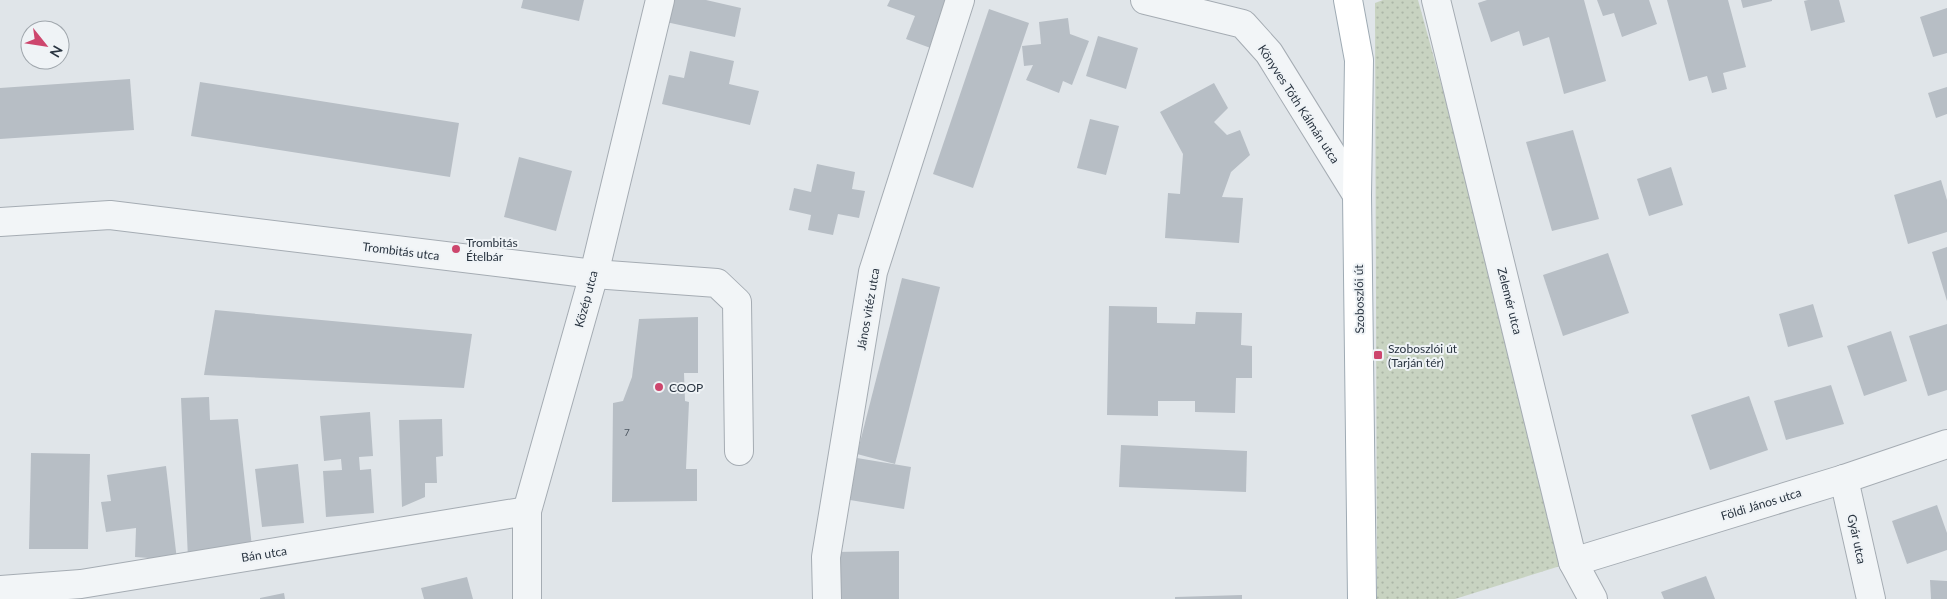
<svg xmlns="http://www.w3.org/2000/svg" width="1947" height="599" viewBox="0 0 1947 599" font-family="Lato,sans-serif">
	<style>
		.park { fill: url(#park-dots) }
		.building { fill: #b7bec5 }
		.lines { fill: none; stroke-linecap: round; stroke-linejoin: round }
		.minor-casing { stroke: #a5acb3; stroke-width: 30 }
		.major-casing { stroke: #9fabb4; stroke-width: 30 }
		.minor { stroke: #f2f5f7; stroke-width: 28 }
		.major { stroke: #fff; stroke-width: 28 }
		.poi-dot { fill: #cd466d; stroke: #eff3f6; stroke-width: 2 }
		.labels { text-anchor: middle; dominant-baseline: central; stroke-width: 4; stroke-linejoin: round; paint-order: stroke }
		.number-label { font-size: 10px; fill: #4c5661 }
		.street-label { font-size: 12px; fill: #293440; stroke: #eff3f6 }
		.poi-label { font-size: 12px; fill: #293440; stroke: #eff3f6; text-anchor: start }
	</style>
	<defs>
		<pattern id="park-dots" width="8" height="8" patternUnits="userSpaceOnUse" patternTransform="scale(1.25)"><rect width="8" height="8" fill="#c8d3c1"/><path d="M2 2h.1M6 6h.1" fill="none" stroke="#acb6a7" stroke-width="1.8" stroke-linecap="round"/></pattern>
	</defs>
	<rect width="100%" height="100%" fill="#e0e5e9"/>
	<!-- park -->
	<polygon class="park" points="1383,0 1418,0 1573,562 1455,599 1377,599 1375,3"/>
	<!-- building -->
	<g class="building">
		<polygon points="523,0 584,0 579,21 521,8"/>
		<polygon points="671,0 706,0 741,8 735,37 666,22"/>
		<polygon points="890,0 954,0 936,50 906,39 915,16 887,6"/>
		<polygon points="1487,0 1584,0 1606,81 1564,94 1549,37 1523,46 1519,31 1491,42 1478,3"/>
		<polygon points="1597,0 1649,0 1657,24 1622,37 1614,13 1603,16"/>
		<polygon points="1667,0 1728,0 1746,67 1723,73 1727,89 1712,93 1707,76 1689,81"/>
		<polygon points="1741,0 1772,0 1772,1 1743,8"/>
		<polygon points="1808,0 1839,0 1845,22 1811,31 1804,1"/>
		<polygon points="1947,8 1947,53 1933,57 1920,17"/>
		<polygon points="989,9 1029,23 973,188 933,174"/>
		<polygon points="1068,18 1070,34 1089,41 1072,85 1063,81 1059,93 1026,80 1033,65 1024,66 1022,46 1041,44 1039,22"/>
		<polygon points="1098,36 1138,48 1126,89 1086,76"/>
		<polygon points="690,51 734,61 729,84 759,91 750,125 662,104 669,75 684,78"/>
		<polygon points="130,79 134,130 0,139 0,88"/>
		<polygon points="200,82 459,123 450,177 191,136"/>
		<polygon points="1214,83 1228,108 1214,122 1227,135 1240,130 1250,155 1231,172 1222,197 1243,198 1239,243 1165,238 1168,193 1180,194 1183,154 1160,112"/>
		<polygon points="1947,87 1947,114 1936,118 1928,93"/>
		<polygon points="1090,119 1119,126 1106,175 1077,168"/>
		<polygon points="1573,130 1599,219 1552,231 1526,142"/>
		<polygon points="519,157 572,171 556,231 504,217"/>
		<polygon points="817,164 855,172 852,189 865,191 859,218 838,214 833,235 808,230 811,215 789,210 794,188 811,192"/>
		<polygon points="1671,167 1683,205 1649,216 1637,179"/>
		<polygon points="1941,180 1947,200 1947,232 1908,244 1894,195"/>
		<polygon points="1947,247 1947,301 1932,252"/>
		<polygon points="1608,253 1629,313 1563,336 1543,275"/>
		<polygon points="902,278 940,287 895,464 857,454"/>
		<polygon points="1813,304 1823,337 1788,347 1779,314"/>
		<polygon points="1109,306 1157,307 1157,323 1195,324 1196,312 1242,313 1241,345 1252,346 1252,378 1236,378 1235,413 1195,412 1195,401 1158,401 1158,416 1107,415"/>
		<polygon points="215,310 472,334 464,388 204,375"/>
		<polygon points="698,317 698,373 684,373 685,401 689,402 686,469 697,469 697,501 612,502 613,403 623,401 632,377 639,319"/>
		<polygon points="1947,324 1947,390 1928,396 1909,336"/>
		<polygon points="1891,331 1907,381 1864,396 1847,346"/>
		<polygon points="1831,385 1844,424 1786,440 1774,401"/>
		<polygon points="1749,396 1768,450 1710,470 1691,415"/>
		<polygon points="209,397 210,420 238,419 252,547 188,559 181,398"/>
		<polygon points="370,412 373,456 359,457 360,470 371,469 374,513 326,517 323,471 342,470 341,459 324,461 320,416"/>
		<polygon points="442,419 443,456 436,457 437,483 425,483 425,497 402,507 399,420"/>
		<polygon points="1121,445 1247,451 1246,492 1119,487"/>
		<polygon points="31,453 90,454 88,549 29,549"/>
		<polygon points="857,458 911,467 904,509 850,500"/>
		<polygon points="298,464 304,523 262,527 255,469"/>
		<polygon points="166,466 177,560 135,557 136,528 106,532 101,502 111,501 107,475"/>
		<polygon points="1937,505 1947,533 1947,550 1907,564 1892,521"/>
		<polygon points="899,551 899,599 835,599 833,552"/>
		<polygon points="1706,576 1715,599 1664,599 1661,592"/>
		<polygon points="467,577 473,599 424,599 421,588"/>
		<polygon points="1930,580 1947,581 1947,599 1931,599"/>
		<polygon points="284,593 285,599 260,599 260,598"/>
		<polygon points="1242,595 1242,599 1175,599 1175,597"/>
	</g>
	<g class="lines">
		<!-- minor casing -->
		<g class="minor-casing">
			<g id="minor">
				<polyline points="1145,0 1243,24 1269,53 1357,195"/>
				<polyline points="1436,0 1573,562 1593,599"/>
				<polyline points="0,222 110,215 594,274 717,283 737,302 739,451"/>
				<polyline points="1844,479 1871,599"/>
				<polyline points="1573,562 1844,479 1947,444"/>
				<polyline points="0,590 81,584 527,511"/>
				<polyline points="527,599 527,511 594,274 660,0"/>
				<polyline points="827,599 826,557 873,272 960,0"/>
			</g>
		</g>
		<!-- major casing -->
		<g class="major-casing">
			<polyline id="major" points="1348,0 1359,60 1357,195 1362,599"/>
		</g>
		<!-- minor -->
		<use href="#minor" class="minor"/>
		<!-- major -->
		<use href="#major" class="major"/>
	</g>
	<!-- markers -->
	<g class="poi-dot">
		<circle cx="456" cy="249" r="5"/>
		<rect x="1373" y="350" width="10" height="10" rx="2.5"/>
		<circle cx="659" cy="387" r="5"/>
	</g>
	<g class="labels">
		<!-- number labels -->
		<g class="number-label">
			<text x="627" y="432">7</text>
		</g>
		<!-- street labels -->
		<g class="street-label">
			<text transform="translate(1299 104) rotate(57)">Könyves Tóth Kálmán utca</text>
			<text transform="translate(401 251) rotate(7)">Trombitás utca</text>
			<text transform="translate(586 299) rotate(-75)">Közép utca</text>
			<text transform="translate(1359 299) rotate(-91)">Szoboszlói út</text>
			<text transform="translate(1510 301) rotate(76)">Zelemér utca</text>
			<text transform="translate(868 309) rotate(-80)">János vitéz utca</text>
			<text transform="translate(1761 504) rotate(-17)">Földi János utca</text>
			<text transform="translate(1857 539) rotate(78)">Gyár utca</text>
			<text transform="translate(264 554) rotate(-9)">Bán utca</text>
		</g>
		<!-- poi labels -->
		<g class="poi-label">
			<text x="466" y="242">Trombitás<tspan x="466" dy="14">Ételbár</tspan></text>
			<text x="1388" y="348">Szoboszlói út<tspan x="1388" dy="14">(Tarján tér)</tspan></text>
			<text x="669" y="387">COOP</text>
		</g>
	</g>
	<!-- north arrow -->
	<g transform="translate(45 45) rotate(120)"><circle r="24" fill="#eff3f6" stroke="#a0a7ad"/>
	<path d="M0-4L9 19L0 12L-9 19Z" fill="#cd466d"/>
	<text y="-8" font-size="14" font-weight="bold" text-anchor="middle" fill="#293440">N</text>
	</g>
</svg>
